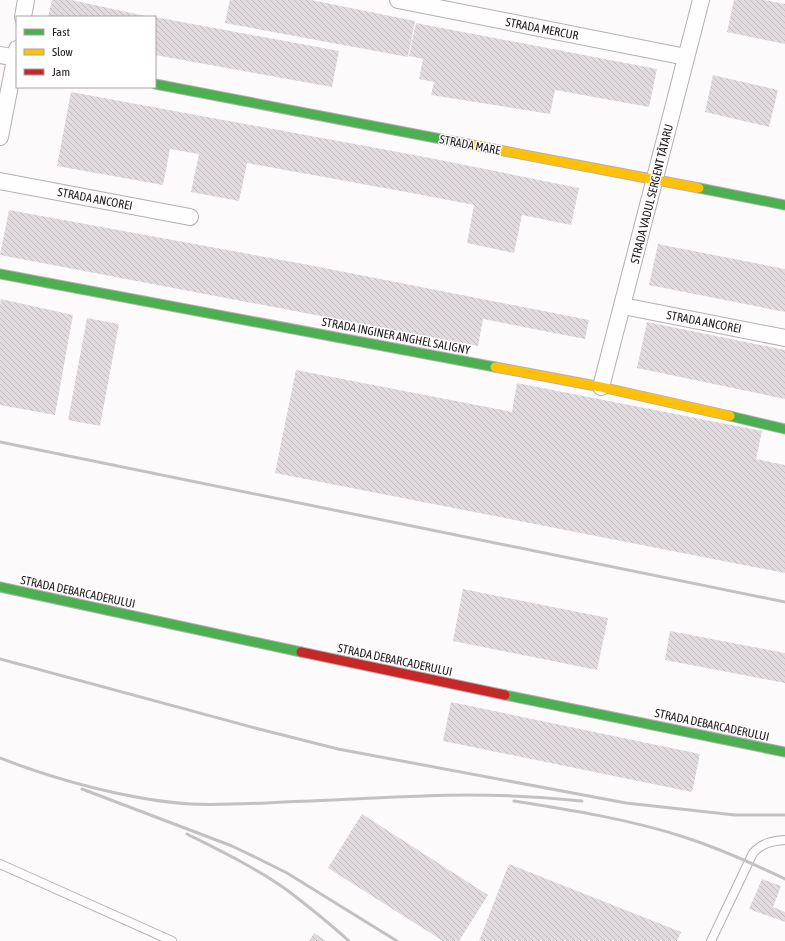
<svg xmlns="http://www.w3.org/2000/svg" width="785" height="941" viewBox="0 0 785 941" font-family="'Asap Condensed',sans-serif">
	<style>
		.building { fill: url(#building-back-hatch) }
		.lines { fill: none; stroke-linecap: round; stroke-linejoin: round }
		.lane-casing { stroke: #b4afb2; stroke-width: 10 }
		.street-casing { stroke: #b4afb2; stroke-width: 18 }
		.fast-casing { stroke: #b4afb2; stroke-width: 11 }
		.slow-casing { stroke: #b4afb2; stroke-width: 11 }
		.jam-casing { stroke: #b4afb2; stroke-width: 11 }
		.lane { stroke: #fffeff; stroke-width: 8 }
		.street { stroke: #fffeff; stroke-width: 16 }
		.fast { stroke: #4caf50; stroke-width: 9 }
		.slow { stroke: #ffc107; stroke-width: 9 }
		.jam { stroke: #c62828; stroke-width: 9 }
		.rail { stroke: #c2c2c2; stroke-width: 3 }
		.labels { text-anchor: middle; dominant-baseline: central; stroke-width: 3; stroke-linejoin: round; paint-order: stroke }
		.street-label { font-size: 12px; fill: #20181e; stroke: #fff }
	</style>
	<defs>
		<pattern id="building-back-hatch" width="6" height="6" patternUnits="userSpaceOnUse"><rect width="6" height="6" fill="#e1dbdf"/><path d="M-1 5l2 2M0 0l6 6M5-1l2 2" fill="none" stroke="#c1bbbf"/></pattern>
	</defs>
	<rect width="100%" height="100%" fill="#fdfafc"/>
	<!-- building -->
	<g class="building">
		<polygon points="52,0 71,0 150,17 48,17"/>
		<polygon points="230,0 311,0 415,21 408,57 225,23"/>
		<polygon points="734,0 764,0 785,4 785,44 727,32"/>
		<polygon points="155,17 339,51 332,87 155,55"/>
		<polygon points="416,23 657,69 649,107 555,90 550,114 431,95 434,82 419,79 423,59 409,56"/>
		<polygon points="713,75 778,90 769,127 705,112"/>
		<polygon points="71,92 425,157 579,188 571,225 522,215 514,253 467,243 474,205 417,194 247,163 239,201 191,192 199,154 170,149 163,185 57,166"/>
		<polygon points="9,210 309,265 589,320 585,339 483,319 478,346 0,255"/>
		<polygon points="658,244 785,269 785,312 649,285"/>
		<polygon points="1,299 73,315 55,415 0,405 0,305"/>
		<polygon points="87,318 119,324 100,426 68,420"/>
		<polygon points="647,322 785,350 785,399 637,368"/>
		<polygon points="296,370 512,412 517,383 762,431 756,459 785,465 785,573 275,473"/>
		<polygon points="463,589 608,618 597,670 453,641"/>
		<polygon points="670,631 785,653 785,683 665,660"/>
		<polygon points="451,702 700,754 692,792 443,741"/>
		<polygon points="362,814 488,895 459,941 443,941 328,868"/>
		<polygon points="509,864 681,932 677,941 479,941"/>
		<polygon points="762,879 781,886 773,907 785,912 785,922 749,909"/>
		<polygon points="314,933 326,941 309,941"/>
	</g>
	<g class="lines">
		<!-- lane casing -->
		<g class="lane-casing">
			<g id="lane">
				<polyline points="0,864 172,941"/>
				<path d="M711,941L753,853C762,843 772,841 785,840"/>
			</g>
		</g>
		<!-- street casing -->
		<g class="street-casing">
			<g id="street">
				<polyline points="398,0 686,57"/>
				<polyline points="23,17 26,0"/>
				<polyline points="0,55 17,58"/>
				<polyline points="0,137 17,49"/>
				<polyline points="0,181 190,217"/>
				<polyline points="623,306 785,338"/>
				<polyline points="601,387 701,0"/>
			</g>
		</g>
		<!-- fast casing -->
		<g class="fast-casing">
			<g id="fast">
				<polyline points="155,84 467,144"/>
				<polyline points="699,188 785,205"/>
				<polyline points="0,274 495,367"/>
				<polyline points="730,416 785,429"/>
				<polyline points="0,587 301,652"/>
				<polyline points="505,695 785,752"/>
			</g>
		</g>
		<!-- slow casing -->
		<g class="slow-casing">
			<g id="slow">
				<polyline points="467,144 699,188"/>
				<polyline points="495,367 601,387 730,416"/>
			</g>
		</g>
		<!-- jam casing -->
		<g class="jam-casing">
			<polyline id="jam" points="301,652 505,695"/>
		</g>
		<!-- lane -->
		<use href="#lane" class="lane"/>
		<!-- street -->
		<use href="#street" class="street"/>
		<!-- fast -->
		<use href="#fast" class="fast"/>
		<!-- slow -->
		<use href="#slow" class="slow"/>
		<!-- jam -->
		<use href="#jam" class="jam"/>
		<!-- rail -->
		<g class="rail">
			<polyline points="0,442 785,602"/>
			<polyline points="0,659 259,729 338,749 626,803 735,815 785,815"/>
			<path d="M0,758C56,780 130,800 190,804C230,806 271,802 311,801C363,799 415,795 467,795C506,795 544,797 582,801"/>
			<polyline points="82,789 232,846 257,858 287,873 397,941"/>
			<path d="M514,801C571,810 628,819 684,837C718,848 752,863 785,879"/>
			<path d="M187,834C221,851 256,868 287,890C308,906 329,923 349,941"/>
		</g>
	</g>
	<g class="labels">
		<!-- street labels -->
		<g class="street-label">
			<text transform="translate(542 29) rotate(11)">STRADA MERCUR</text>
			<text transform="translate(470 145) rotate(11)">STRADA MARE</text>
			<text transform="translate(652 194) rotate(-76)">STRADA VADUL SERGENT TĂTARU</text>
			<text transform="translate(95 199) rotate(11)">STRADA ANCOREI</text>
			<text transform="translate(704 322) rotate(11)">STRADA ANCOREI</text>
			<text transform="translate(396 336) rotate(11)">STRADA INGINER ANGHEL SALIGNY</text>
			<text transform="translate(78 592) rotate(12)">STRADA DEBARCADERULUI</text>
			<text transform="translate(395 660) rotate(12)">STRADA DEBARCADERULUI</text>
			<text transform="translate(712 725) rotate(12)">STRADA DEBARCADERULUI</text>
		</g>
	</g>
	<!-- legend -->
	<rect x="16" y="16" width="140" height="72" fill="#ffffff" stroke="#a6a3a5"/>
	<rect x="24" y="29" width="20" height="6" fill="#4caf50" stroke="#a6a3a5"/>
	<text x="52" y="36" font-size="12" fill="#20181e">Fast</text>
	<rect x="24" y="49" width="20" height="6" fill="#ffc107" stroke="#a6a3a5"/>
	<text x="52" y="56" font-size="12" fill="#20181e">Slow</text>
	<rect x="24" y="69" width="20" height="6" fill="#c62828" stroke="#a6a3a5"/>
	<text x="52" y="76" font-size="12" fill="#20181e">Jam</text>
</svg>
